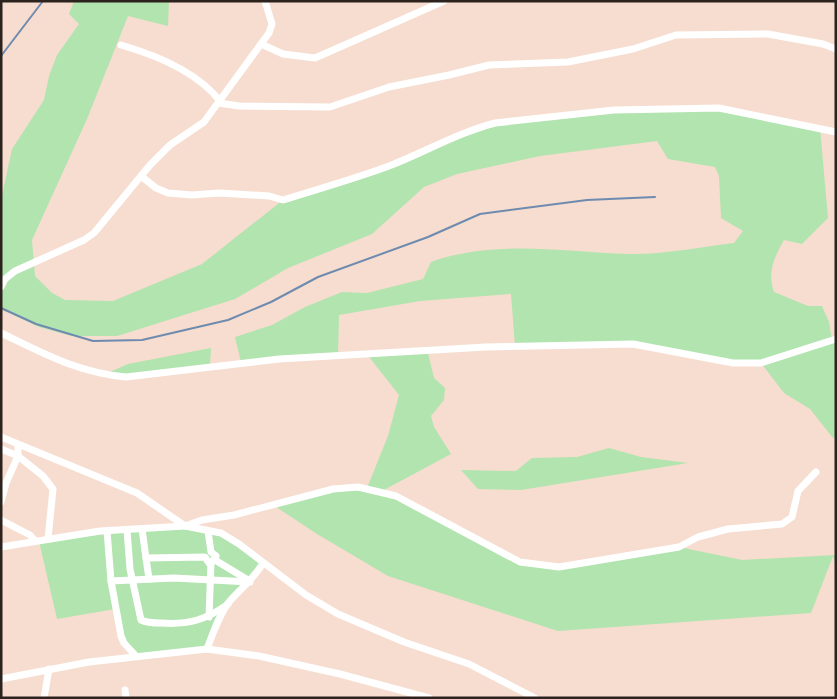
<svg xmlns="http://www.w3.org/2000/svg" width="837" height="699" viewBox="0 0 837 699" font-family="'Roboto Condensed',sans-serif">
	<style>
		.green { fill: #b1e4ae }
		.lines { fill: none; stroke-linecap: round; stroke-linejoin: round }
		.stream { stroke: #6e8baf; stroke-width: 2 }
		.minor { stroke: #fff; stroke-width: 7 }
	</style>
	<rect width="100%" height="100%" fill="#f6ddcf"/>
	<!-- green -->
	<g class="green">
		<path d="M74,1H169L168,26L128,16L87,119L32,240L35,276L52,293L65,300L113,301L202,264L283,200L389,166L480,127L614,110L719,108L820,128L828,218L802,244L784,240C774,258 767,272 774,292L808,306H822L829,322L832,340L836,339V437L833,438L810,409L784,393L761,363H733L633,344L515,346L511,294L420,301L339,315L338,355L241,362L235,337L272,325L305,307L342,292L367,293L423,279L431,262C494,239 563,252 628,254C660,255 701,247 734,243L743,231L721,218L719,176L715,167L668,159L657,141L540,156L457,174L424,187L372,234L288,268L235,299L117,336H72L39,327L1,309V200L12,149L44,100L49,76L57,55L79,24L69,14Z"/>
		<polygon points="211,348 210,365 153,375 103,375 128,364"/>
		<polygon points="427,349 434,378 445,388 444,400 431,416 434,427 451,454 382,491 508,556 559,567 679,547 742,560 836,555 836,567 833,556 811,613 558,631 388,576 317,534 273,505 333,489 367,488 388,436 399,395 366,353"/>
		<polygon points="609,448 641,457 688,463 521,490 478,489 461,470 516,471 532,458 577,457"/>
		<polygon points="185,526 221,532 264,560 228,604 207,649 136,656 124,643 115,609 57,619 39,541"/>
	</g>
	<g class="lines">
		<!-- stream -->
		<g class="stream">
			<polyline points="1,56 43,1"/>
			<polyline points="1,308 36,324 93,341 142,340 228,320 271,302 318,277 428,237 480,214 587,200 655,197"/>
		</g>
		<!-- minor -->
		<g class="minor">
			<polyline points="261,44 283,54 315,58 444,1"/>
			<path d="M121,45C156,55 197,72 220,101"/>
			<polyline points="219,103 239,106 330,107 389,87 449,75 489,65 568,62 633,49 676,35 768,34 823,44 836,49"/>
			<path d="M141,176L156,188L168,193L192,195L219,193L269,196L283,200C318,189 354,179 389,166C425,152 457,133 495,123L614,110L719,108L836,132"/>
			<polyline points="1,287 5,279 15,271 84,240 94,233 150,165 170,145 204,122 269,33 272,24 265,1"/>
			<path d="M1,333C43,353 78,373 126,377L279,359L486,347L633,344L733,363H761L836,339"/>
			<polyline points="1,437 137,493 185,526 221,533 239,544 306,595 338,614 404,642 469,664 535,698"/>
			<polyline points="18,446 18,456 43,476 53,489 48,539"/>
			<polyline points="1,449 18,456 6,483 1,502"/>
			<polyline points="1,520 30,535 35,541"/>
			<polyline points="142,529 146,558"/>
			<path d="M127,530L130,569L141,620C147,623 154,623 161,623C188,625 206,620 228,604"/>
			<polyline points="107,531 111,581 174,578 250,582"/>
			<polyline points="1,547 100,531 185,526 202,520 234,515 333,489 358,487 396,496 520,562 559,567 679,547 698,537 728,529 782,524 792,517 798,491 816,472"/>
			<polyline points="215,560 248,580"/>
			<polyline points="149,579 146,558 205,557 209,563 212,562 216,556 211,552 208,531"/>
			<polyline points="111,581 121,636 124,643 136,656"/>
			<polyline points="209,617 211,562"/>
			<path d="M207,649C213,633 219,615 229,602C241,588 254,579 263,563"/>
			<polyline points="1,679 89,662 207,649 259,656 340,674 429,698"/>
			<polyline points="125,690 126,698"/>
			<polyline points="44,698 49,669"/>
		</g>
	</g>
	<!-- border -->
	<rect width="837" height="699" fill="none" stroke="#2c231e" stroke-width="5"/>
</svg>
